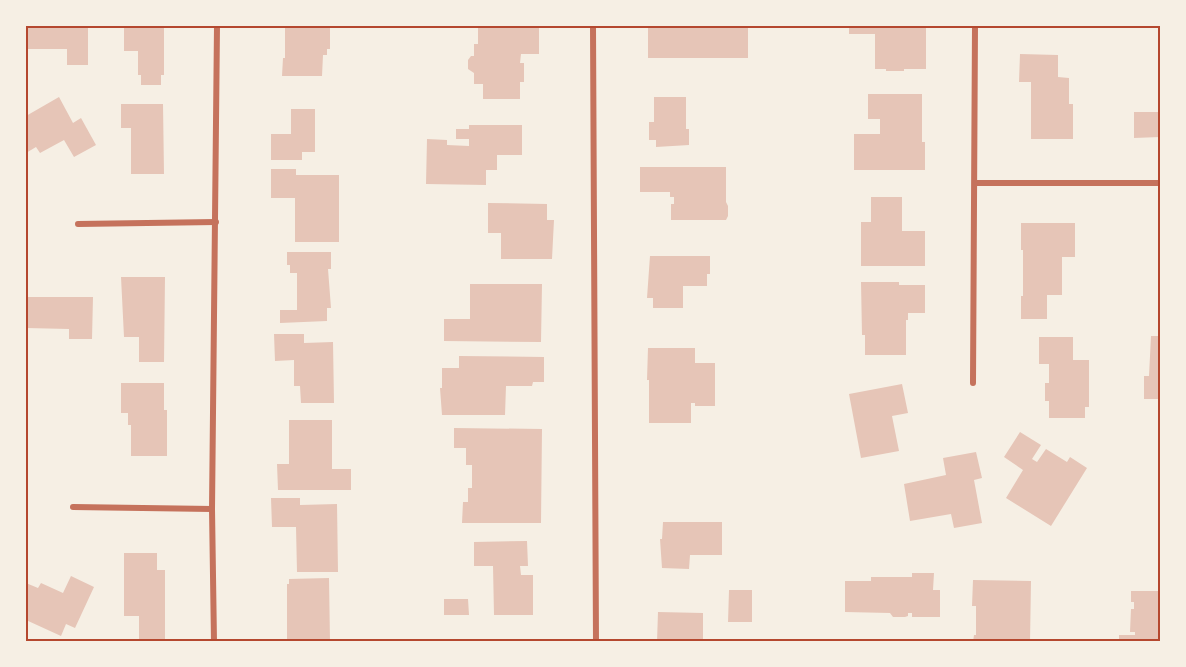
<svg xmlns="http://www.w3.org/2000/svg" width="1186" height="667" viewBox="0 0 1186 667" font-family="'Alegreya Sans',sans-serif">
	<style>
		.building { fill: #e6c5b7 }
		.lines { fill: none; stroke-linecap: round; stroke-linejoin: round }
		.minor { stroke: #c5725c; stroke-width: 6 }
		.neatline { fill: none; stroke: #b5482f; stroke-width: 2 }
	</style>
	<rect width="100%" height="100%" fill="#f6efe4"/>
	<!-- building -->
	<g class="building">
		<polygon points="27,26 88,26 88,65 67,65 67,49 27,49"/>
		<polygon points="124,26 164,26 164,75 161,75 161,85 141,85 141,75 138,75 138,51 124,51"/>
		<polygon points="285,26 330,26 330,49 327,49 327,55 323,55 322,76 282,76 283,58 285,58"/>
		<polygon points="478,26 539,26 539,54 521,54 520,63 524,63 524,82 520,82 520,99 483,99 483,84 474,84 474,73 468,69 468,60 471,56 474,56 474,44 478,44"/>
		<rect x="648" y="26" width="100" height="32"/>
		<polygon points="849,26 926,26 926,69 904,69 904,71 886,71 886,69 875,69 875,34 849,34"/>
		<polygon points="1020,54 1058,55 1058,77 1069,78 1069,104 1073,104 1073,139 1031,139 1031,82 1019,82"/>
		<polygon points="868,94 922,94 922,142 925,142 925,170 854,170 854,134 880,134 880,119 868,119"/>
		<polygon points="59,97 73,123 81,118 96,145 74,157 64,140 40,153 36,147 26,153 26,116"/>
		<polygon points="654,97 686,97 686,129 689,129 689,145 656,147 656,140 649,140 649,122 654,122"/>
		<polygon points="121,104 163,104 164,174 131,174 131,128 121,128"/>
		<polygon points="291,109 315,109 315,152 302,152 302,160 271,160 271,134 291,134"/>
		<polygon points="1134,112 1160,112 1160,137 1134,138"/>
		<polygon points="469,125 522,125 522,155 497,155 497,170 486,170 486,185 426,184 427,139 447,140 447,145 469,146 469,139 456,139 456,129 469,129"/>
		<polygon points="640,167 726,167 726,202 728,206 728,216 726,220 671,220 671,204 674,204 674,197 670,197 670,192 640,192"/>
		<polygon points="271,169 296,169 296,175 339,175 339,242 295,242 295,198 271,198"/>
		<polygon points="871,197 902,197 902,231 925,231 925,266 861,266 861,222 871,222"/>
		<polygon points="488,203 547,204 547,220 554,220 552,259 501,259 501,233 488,233"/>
		<polygon points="1021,223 1075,223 1075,257 1062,257 1062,295 1047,295 1047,319 1021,319 1021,296 1023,296 1023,250 1021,250"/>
		<polygon points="287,252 331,252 331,269 328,269 331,308 327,308 327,321 280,323 280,310 297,310 297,273 290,273 290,265 287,265"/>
		<polygon points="650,256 710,256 710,274 707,274 707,286 683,286 683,308 653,308 653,298 647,298"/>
		<polygon points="121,277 165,277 164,362 139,362 139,337 124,337"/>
		<polygon points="861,282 899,282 899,285 925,285 925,313 908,313 908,320 906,320 906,355 865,355 865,335 862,335"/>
		<polygon points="470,284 542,284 541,342 444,341 444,319 470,319"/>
		<polygon points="26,297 93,297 92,339 69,339 69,329 26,328"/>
		<polygon points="274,334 304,334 304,343 333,342 334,403 301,403 300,386 294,386 294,360 275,361"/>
		<polygon points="1151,336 1160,336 1160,399 1144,399 1144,376 1149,376"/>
		<polygon points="1039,337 1073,337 1073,360 1089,360 1089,407 1085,407 1085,418 1049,418 1049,401 1045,401 1045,383 1049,383 1049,364 1039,364"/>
		<polygon points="648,348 695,348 695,363 715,363 715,406 695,406 695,403 691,403 691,423 649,423 649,380 647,380"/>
		<polygon points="459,356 544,357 544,382 533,382 532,386 506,386 505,415 442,415 440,388 442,388 442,368 459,368"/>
		<polygon points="121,383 164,383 164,410 167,410 167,456 131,456 131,425 128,425 128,413 121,413"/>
		<polygon points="902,384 908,413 892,416 899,451 861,458 849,394"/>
		<polygon points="289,420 332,420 332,469 351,469 351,490 278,490 277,464 289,464"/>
		<polygon points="454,428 542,429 541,523 462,523 463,502 468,502 468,488 472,488 472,465 466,465 466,448 454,448"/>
		<polygon points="1020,432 1041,445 1032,459 1037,462 1046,449 1067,462 1070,457 1087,468 1051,526 1006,498 1023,470 1004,457"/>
		<polygon points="976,452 982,478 974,480 982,523 954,528 951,514 910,521 904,484 946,475 943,458"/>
		<polygon points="271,498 300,498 300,505 337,504 338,572 297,572 296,527 272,527"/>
		<polygon points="663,522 722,522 722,555 690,555 689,569 662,568 660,539 662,539"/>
		<polygon points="527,541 528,566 520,566 521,575 533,575 533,615 494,615 493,566 474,566 474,542"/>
		<polygon points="124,553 157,553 157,570 165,570 165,640 139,640 139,616 124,616"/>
		<polygon points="912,573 934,573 933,590 940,590 940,617 912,617 912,613 908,613 908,616 905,617 893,617 890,613 845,612 845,581 871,581 871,577 912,577"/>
		<polygon points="71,576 94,587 75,628 66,624 61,636 26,620 26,583 38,588 41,583 63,593"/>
		<polygon points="329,578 330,642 287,642 287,584 289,584 289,579"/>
		<polygon points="973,580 1031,581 1030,642 973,642 974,635 976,635 976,606 972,606"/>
		<polygon points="729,590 752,590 752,622 728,622"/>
		<polygon points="1131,591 1160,591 1160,642 1119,642 1119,635 1135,635 1135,632 1130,632 1131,609 1134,609 1134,602 1131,602"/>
		<polygon points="444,599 468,599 469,615 444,615"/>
		<polygon points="658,612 703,613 703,642 657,642"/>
	</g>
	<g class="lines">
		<!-- minor -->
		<g class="minor">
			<polyline points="593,26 596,642"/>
			<polyline points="975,183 1160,183"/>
			<polyline points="78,224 216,222"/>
			<polyline points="973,383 975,26"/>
			<polyline points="73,507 212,509"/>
			<polyline points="214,642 212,509 217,26"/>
		</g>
	</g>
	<!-- border -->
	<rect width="1186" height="667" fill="none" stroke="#f6efe4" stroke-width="54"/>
	<rect x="27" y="27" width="1132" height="613" class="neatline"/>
</svg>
